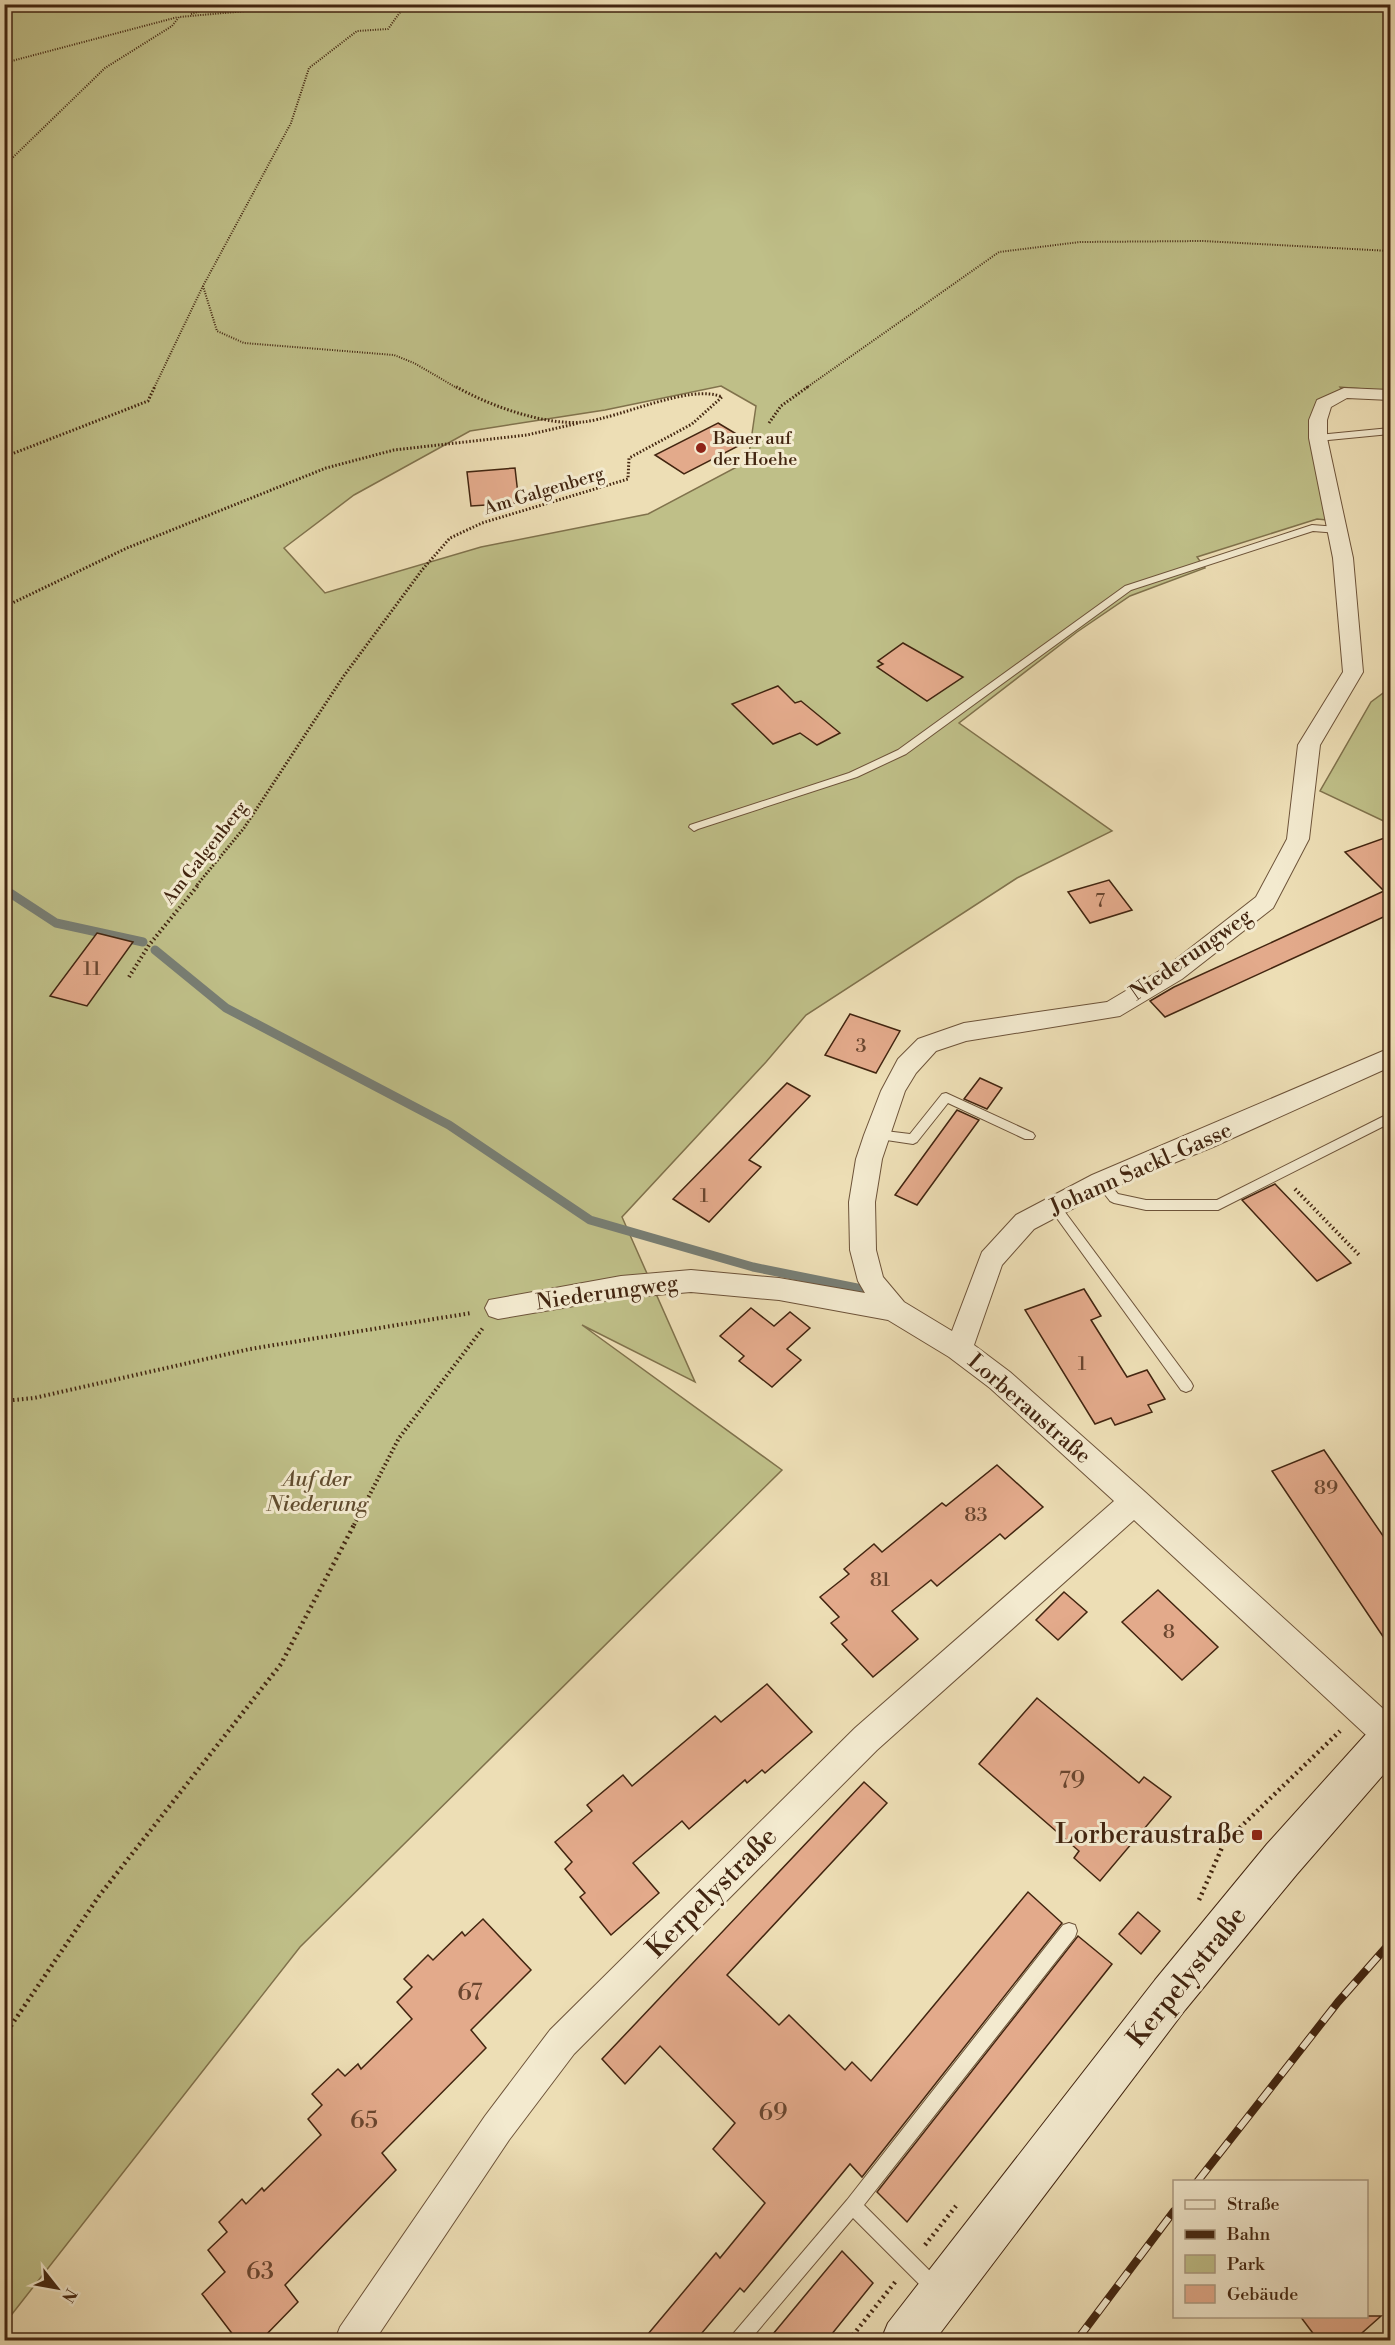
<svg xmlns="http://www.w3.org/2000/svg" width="1395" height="2345" viewBox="0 0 1395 2345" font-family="'Libre Bodoni',serif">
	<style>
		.green { fill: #bfbf88; stroke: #80724c; stroke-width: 1.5; fill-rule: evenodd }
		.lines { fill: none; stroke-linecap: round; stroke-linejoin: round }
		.stream { stroke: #787e74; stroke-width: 9 }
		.building { fill: #e3aa8b; stroke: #422510; stroke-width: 1.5 }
		.service-casing { stroke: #6d5339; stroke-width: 2 }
		.minor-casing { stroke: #6d5339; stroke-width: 2 }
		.secondary-casing { stroke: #422510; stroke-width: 2 }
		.path-far3 { stroke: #422510; stroke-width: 2; stroke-dasharray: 1 1.5; stroke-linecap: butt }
		.path-far2 { stroke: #422510; stroke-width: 3; stroke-dasharray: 1.5 2; stroke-linecap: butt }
		.path-far1 { stroke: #422510; stroke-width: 4; stroke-dasharray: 1.5 3; stroke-linecap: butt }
		.path { stroke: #422510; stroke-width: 4.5; stroke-dasharray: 2 4; stroke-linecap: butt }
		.service { fill: #f3eacf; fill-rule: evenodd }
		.minor { fill: #f3eacf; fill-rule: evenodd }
		.secondary { fill: #f3eacf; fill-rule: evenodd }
		.rail-casing { stroke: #422510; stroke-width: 8 }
		.rail { stroke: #f3eacf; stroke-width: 6; stroke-dasharray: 17; stroke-linecap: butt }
		.poi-dot { fill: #8f2418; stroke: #f3eacf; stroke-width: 2 }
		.labels { text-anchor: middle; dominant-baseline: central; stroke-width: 6; stroke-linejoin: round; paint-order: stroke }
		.far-poi-label { font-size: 18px; fill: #422510; stroke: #f3eacf; text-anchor: start }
		.far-street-label { font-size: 18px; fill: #422510; stroke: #f3eacf }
		.number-label { font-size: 20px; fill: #6a462f }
		.street-label { font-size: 22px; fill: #422510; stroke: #f3eacf }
		.park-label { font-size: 22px; font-style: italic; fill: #614c2e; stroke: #f3eacf }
		.near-number-label { font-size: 24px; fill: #6a462f }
		.near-poi-label { font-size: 27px; fill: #422510; stroke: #f3eacf; text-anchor: end }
		.near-street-label { font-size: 27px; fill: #422510; stroke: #f3eacf }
	</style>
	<rect width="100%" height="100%" fill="#eddeb5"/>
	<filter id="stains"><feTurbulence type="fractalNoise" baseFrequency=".00333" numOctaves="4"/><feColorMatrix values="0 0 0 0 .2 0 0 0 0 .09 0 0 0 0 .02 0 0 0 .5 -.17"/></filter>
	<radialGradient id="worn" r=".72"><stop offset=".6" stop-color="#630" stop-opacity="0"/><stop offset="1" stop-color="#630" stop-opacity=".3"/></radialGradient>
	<!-- green -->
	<g class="green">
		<path d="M5,5H1390V391L1340,387L1344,393L1323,404L1337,521L1317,519L1197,557L1205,568L1130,596L1077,632L959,723L1112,831L1017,878L806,1015L766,1062L622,1217L695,1382L582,1325L782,1470L300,1947L5,2323ZM721,386L756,406L748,461L648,514L481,547L325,593L284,548L354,495L470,431L605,410Z"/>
		<polygon points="1390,688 1390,824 1320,791 1371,702"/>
	</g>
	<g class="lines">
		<!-- stream -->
		<g class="stream">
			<polyline points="4,889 56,923 143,942"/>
			<polyline points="155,950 226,1008 449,1125 590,1220 753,1267 862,1289"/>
		</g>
	</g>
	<!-- building -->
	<g class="building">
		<polygon points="718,423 748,441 684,474 655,455"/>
		<polygon points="515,468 519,503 471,506 467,472"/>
		<polygon points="903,643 963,677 927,701 877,667 883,664 878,661"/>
		<polygon points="778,686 795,703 801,701 840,733 817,745 800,733 773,744 732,704"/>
		<polygon points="1390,836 1390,914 1165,1017 1150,1001 1174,987 1384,891 1345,852"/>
		<polygon points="1109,880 1132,910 1090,923 1068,892"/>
		<polygon points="97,933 133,942 87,1006 50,996"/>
		<polygon points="850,1014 900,1031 876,1073 825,1055"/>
		<polygon points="980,1078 1002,1088 987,1109 964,1099"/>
		<polygon points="787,1083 810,1096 749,1160 761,1167 709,1222 673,1199"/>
		<polygon points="957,1110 979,1120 917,1205 895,1195"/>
		<polygon points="1275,1184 1351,1263 1317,1281 1242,1200"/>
		<polygon points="1084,1289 1101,1316 1091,1320 1127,1377 1147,1370 1165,1399 1148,1405 1152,1412 1115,1425 1111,1418 1095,1424 1025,1310"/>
		<polygon points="751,1308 774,1326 790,1312 810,1328 787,1349 801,1360 772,1387 739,1361 744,1356 720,1336"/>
		<polygon points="1324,1450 1390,1546 1390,1647 1272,1471"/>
		<polygon points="997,1465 1043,1507 1005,1539 1000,1534 937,1586 931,1580 892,1611 918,1639 873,1677 842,1644 847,1640 831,1623 839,1617 820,1597 849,1574 844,1569 874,1544 882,1552 942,1503 946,1506"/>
		<polygon points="1158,1590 1218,1647 1182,1680 1122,1622"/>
		<polygon points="1064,1592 1087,1612 1058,1640 1036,1620"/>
		<polygon points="767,1684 812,1732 765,1773 762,1770 747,1783 745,1780 689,1829 682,1821 633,1863 659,1893 611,1935 580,1897 585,1893 565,1869 572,1862 555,1842 592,1811 587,1805 623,1775 632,1786 715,1716 721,1722"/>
		<polygon points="1037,1698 1139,1783 1144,1777 1171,1797 1100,1881 1074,1858 1079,1851 979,1764"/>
		<polygon points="864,1782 887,1803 727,1975 779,2025 789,2015 845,2070 852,2062 871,2081 1028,1892 1062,1923 862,2177 850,2164 744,2292 740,2288 696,2340 643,2340 716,2253 720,2258 765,2203 713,2149 735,2123 660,2046 625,2084 602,2059"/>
		<polygon points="1138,1912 1160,1931 1141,1954 1119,1934"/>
		<polygon points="483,1919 531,1970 471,2030 486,2048 382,2153 396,2170 285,2285 298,2302 261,2340 237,2340 202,2294 225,2272 208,2250 227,2232 219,2222 242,2199 246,2204 262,2188 264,2191 321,2135 308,2119 322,2105 312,2094 338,2069 345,2076 358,2064 361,2069 412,2019 397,2002 412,1987 404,1979 428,1955 433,1960 462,1932 465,1936"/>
		<polygon points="1078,1936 1112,1964 907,2222 877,2192"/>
		<polygon points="842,2251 873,2283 827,2340 768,2340"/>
		<polygon points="1300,2316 1381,2316 1354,2340 1318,2340"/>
	</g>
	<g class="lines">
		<!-- service casing -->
		<g class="service-casing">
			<g id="service">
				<polygon points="1390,428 1390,434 1318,441 1314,438 1318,435"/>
				<polygon points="1312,525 1338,527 1342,530 1338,533 1313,531 1131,590 906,754 857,777 698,829 694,831 689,827 690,825 849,773 898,750 1125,586"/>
				<polygon points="946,1093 1033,1133 1035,1136 1033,1139 1025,1139 948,1103 917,1142 913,1144 873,1138 871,1135 873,1132 877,1130 910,1134 942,1094"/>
				<polygon points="1390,1113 1390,1123 1218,1210 1146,1210 1114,1203 1110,1201 1095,1182 1097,1179 1105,1179 1118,1194 1146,1200 1217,1200"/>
				<polygon points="1055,1202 1059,1204 1191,1382 1193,1386 1191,1390 1186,1392 1181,1390 1051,1210 1049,1207 1051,1204"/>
				<polygon points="1069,1923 1075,1925 1077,1931 1075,1937 864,2205 940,2281 943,2287 940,2293 934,2296 928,2293 853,2218 750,2340 730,2340 733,2334 847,2200 1063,1925"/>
			</g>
		</g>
		<!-- minor casing -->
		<g class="minor-casing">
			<polygon id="minor" points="1344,388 1390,390 1390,400 1347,398 1331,407 1327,420 1327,438 1353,558 1363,672 1320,745 1309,839 1273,908 1182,979 1120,1016 966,1041 936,1051 916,1073 905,1091 882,1159 875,1202 876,1250 883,1277 904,1302 952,1331 982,1252 1016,1215 1092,1175 1390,1048 1390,1067 1213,1147 1110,1189 1034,1229 1002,1265 974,1345 1010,1372 1145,1492 1390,1715 1390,1751 1379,1747 1134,1520 877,1750 574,2054 509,2140 375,2340 335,2340 340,2327 485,2116 550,2030 855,1728 1114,1501 990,1388 949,1357 888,1320 779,1300 691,1292 621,1298 498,1319 489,1316 485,1308 489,1300 621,1276 691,1270 779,1278 865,1293 858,1281 850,1250 849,1202 856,1159 864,1135 881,1091 898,1059 918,1039 964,1023 1107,1002 1166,967 1256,897 1287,839 1298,745 1343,672 1333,558 1309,438 1309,420 1317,400"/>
		</g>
		<!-- secondary casing -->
		<g class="secondary-casing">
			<polygon id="secondary" points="1390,1718 1390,1767 1297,1874 1185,2010 935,2340 881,2340 888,2323 1155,1980 1267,1844 1376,1723"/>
		</g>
		<!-- path-far3 -->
		<g class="path-far3">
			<polyline points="191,14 222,4"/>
			<polyline points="4,63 178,17"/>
			<polyline points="4,166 105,68 172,26 179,17 325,4"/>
			<polyline points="203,286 217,331 244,343 394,355 414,363 457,388"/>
			<polyline points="154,388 203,286 291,123 309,68 357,31 388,29 406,4"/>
			<polyline points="806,388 999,252 1080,242 1203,241 1390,251"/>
		</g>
		<!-- path-far2 -->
		<g class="path-far2">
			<polyline points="769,423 781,406 809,386"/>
			<polyline points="4,457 148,401 155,386"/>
			<polyline points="4,607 127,548 326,468 394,450 527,435 579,423"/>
			<path d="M197,885L244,828L343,677L422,570L450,538L482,523L628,479L629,458L692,424L722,397C691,383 620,418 583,422C545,426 487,405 455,386"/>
		</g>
		<!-- path-far1 -->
		<g class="path-far1">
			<polyline points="129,977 149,945 199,884"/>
			<polyline points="1295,1189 1360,1256"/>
			<polyline points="4,1401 34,1398 250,1349 471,1313"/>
			<polyline points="354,1525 399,1438 483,1328"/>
		</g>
		<!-- path -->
		<g class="path">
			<polyline points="1199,1900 1224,1843 1340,1731"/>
			<polyline points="4,2036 99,1896 281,1664 355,1523"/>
			<polyline points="925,2245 956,2206"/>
			<polyline points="849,2340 896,2281"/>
		</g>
		<!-- service -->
		<use href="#service" class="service"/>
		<!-- minor -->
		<use href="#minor" class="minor"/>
		<!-- secondary -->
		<use href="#secondary" class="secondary"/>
		<!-- rail casing -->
		<g class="rail-casing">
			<g id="rail">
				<polyline points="1197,2182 1338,2002 1390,1943"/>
				<polyline points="1077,2340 1174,2211"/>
			</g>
		</g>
		<!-- rail -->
		<use href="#rail" class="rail"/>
	</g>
	<!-- markers -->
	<g class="poi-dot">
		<circle cx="701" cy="448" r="6"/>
		<rect x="1251" y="1829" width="12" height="12" rx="3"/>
	</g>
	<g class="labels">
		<!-- far-poi labels -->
		<g class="far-poi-label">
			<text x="713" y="438">Bauer auf<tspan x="713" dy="21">der Hoehe</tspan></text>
		</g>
		<!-- far-street labels -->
		<g class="far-street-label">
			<text transform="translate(544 491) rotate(-17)">Am Galgenberg</text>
			<text transform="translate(205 853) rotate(-52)">Am Galgenberg</text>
		</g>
		<!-- number labels -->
		<g class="number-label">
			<text x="1100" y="901">7</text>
			<text x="92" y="969">11</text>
			<text x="861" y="1046">3</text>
			<text x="704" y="1196">1</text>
			<text x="1082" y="1364">1</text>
			<text x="1326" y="1488">89</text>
			<text x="976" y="1515">83</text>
			<text x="880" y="1580">81</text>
			<text x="1169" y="1632">8</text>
		</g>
		<!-- street labels -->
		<g class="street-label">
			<text transform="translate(1191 955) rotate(-35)">Niederungweg</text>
			<text transform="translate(1141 1169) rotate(-24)">Johann Sackl-Gasse</text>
			<text transform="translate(607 1293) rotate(-8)">Niederungweg</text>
			<text transform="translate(1029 1409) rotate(41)">Lorberaustraße</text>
		</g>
		<!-- park labels -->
		<g class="park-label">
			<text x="317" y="1479">Auf der<tspan x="317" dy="25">Niederung</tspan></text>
		</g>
		<!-- near-number labels -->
		<g class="near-number-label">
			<text x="1072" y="1781">79</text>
			<text x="470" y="1993">67</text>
			<text x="773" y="2113">69</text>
			<text x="364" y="2121">65</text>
			<text x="260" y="2272">63</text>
		</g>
		<!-- near-poi labels -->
		<g class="near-poi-label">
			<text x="1245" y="1835">Lorberaustraße</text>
		</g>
		<!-- near-street labels -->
		<g class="near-street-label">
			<text transform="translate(712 1893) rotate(-45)">Kerpelystraße</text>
			<text transform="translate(1187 1977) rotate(-51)">Kerpelystraße</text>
		</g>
	</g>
	<!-- margin -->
	<rect width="1395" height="2345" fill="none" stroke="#eddeb5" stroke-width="24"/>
	<rect x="6" y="6" width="1383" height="2333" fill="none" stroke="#422510" stroke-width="3"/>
	<rect x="12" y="12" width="1371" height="2321" fill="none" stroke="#422510" stroke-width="1.5"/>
	<!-- legend -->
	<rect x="1173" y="2180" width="195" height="138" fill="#f3eacf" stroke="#ac9b83" stroke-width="1.5"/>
	<rect x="1185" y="2200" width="30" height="9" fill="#f3eacf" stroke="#ac9b83" stroke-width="1.5"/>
	<text x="1227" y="2210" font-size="18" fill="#422510">Straße</text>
	<rect x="1185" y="2230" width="30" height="9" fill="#422510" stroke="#ac9b83" stroke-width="1.5"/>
	<text x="1227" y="2240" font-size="18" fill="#422510">Bahn</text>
	<rect x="1185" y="2255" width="30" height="18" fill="#bfbf88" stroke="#ac9b83" stroke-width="1.5"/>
	<text x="1227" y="2270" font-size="18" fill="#422510">Park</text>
	<rect x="1185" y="2285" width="30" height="18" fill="#e3aa8b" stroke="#ac9b83" stroke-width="1.5"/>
	<text x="1227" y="2300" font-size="18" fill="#422510">Gebäude</text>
	<!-- north arrow -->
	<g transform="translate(57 2288) rotate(121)" stroke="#f3eacf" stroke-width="4.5" paint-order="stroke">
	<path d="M0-4.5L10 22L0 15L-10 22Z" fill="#422510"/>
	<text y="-9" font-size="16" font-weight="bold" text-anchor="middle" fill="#422510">N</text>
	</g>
	<rect width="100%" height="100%" filter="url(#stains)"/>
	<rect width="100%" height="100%" fill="url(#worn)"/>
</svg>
